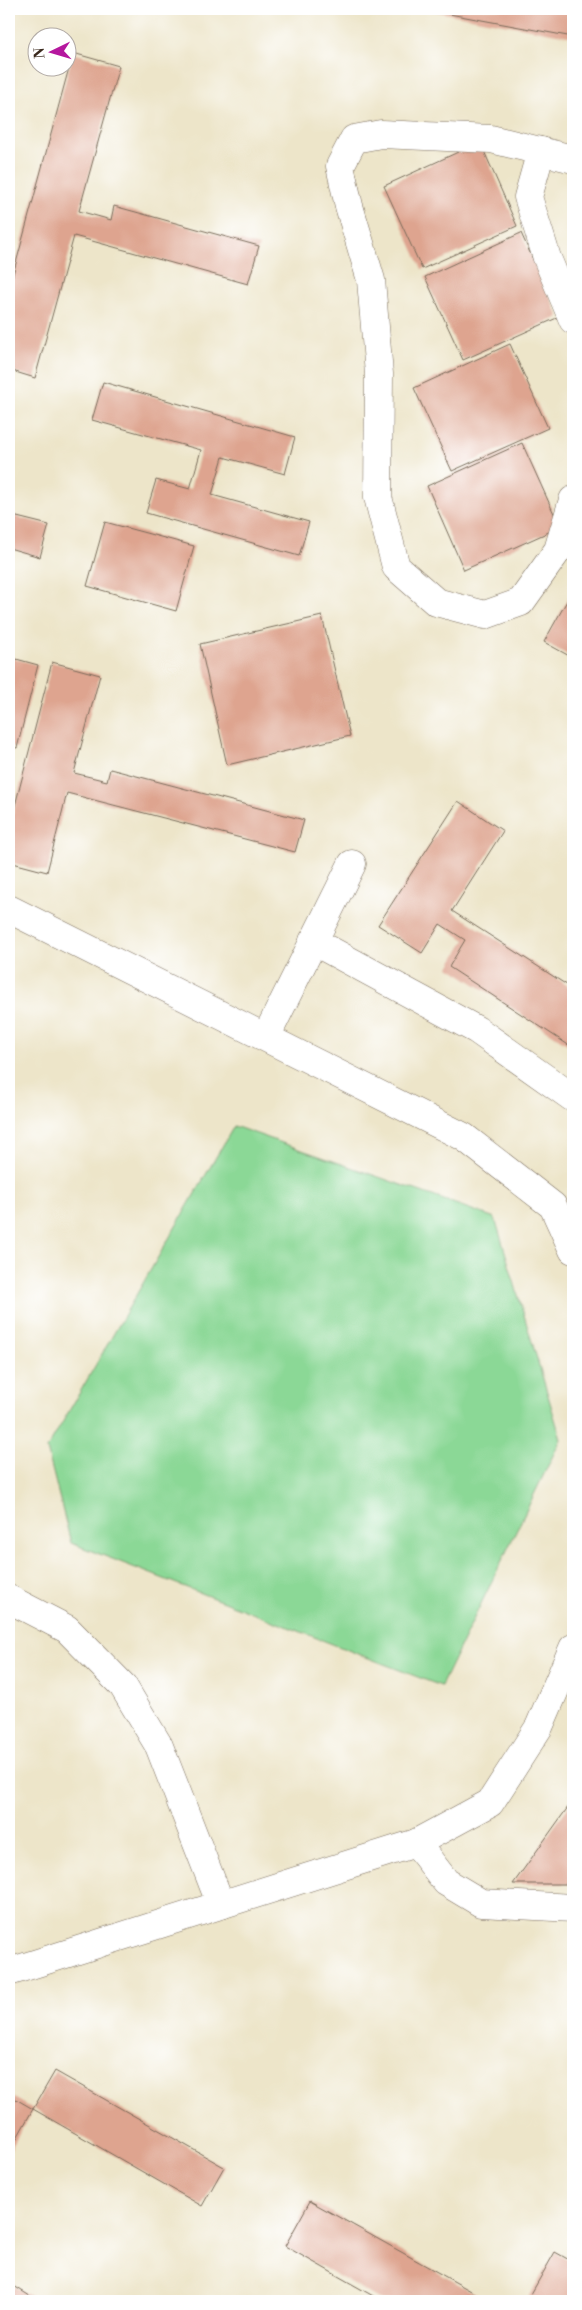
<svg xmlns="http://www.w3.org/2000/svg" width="582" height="2310" viewBox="0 0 582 2310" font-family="'Libre Bodoni',serif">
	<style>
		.park { fill: #8bd896; stroke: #63815a }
		.building { fill: #dea48f }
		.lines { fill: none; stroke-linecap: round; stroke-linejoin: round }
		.minor-casing { stroke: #796b5a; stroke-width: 29 }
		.minor { stroke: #fff; stroke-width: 28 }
	</style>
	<rect width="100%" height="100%" fill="#fff"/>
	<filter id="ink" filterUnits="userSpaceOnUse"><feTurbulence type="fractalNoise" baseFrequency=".02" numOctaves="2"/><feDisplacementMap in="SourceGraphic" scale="10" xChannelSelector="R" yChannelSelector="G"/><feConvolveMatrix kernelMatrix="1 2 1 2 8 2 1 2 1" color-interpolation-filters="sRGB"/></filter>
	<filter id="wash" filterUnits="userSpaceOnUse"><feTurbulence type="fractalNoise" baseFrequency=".0096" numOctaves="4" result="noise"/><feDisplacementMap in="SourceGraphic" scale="20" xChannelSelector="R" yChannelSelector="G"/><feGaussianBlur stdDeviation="1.12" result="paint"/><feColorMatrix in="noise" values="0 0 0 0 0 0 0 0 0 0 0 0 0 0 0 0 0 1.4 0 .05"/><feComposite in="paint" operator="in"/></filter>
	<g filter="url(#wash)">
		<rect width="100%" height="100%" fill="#ede5c9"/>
		<!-- park -->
		<polygon class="park" points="234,1126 495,1218 561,1439 441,1686 71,1543 47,1449"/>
		<g id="blocks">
			<!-- building -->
			<g class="building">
				<polygon points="428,9 573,9 573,37 428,10"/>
				<polygon points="73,53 119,66 79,211 111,220 114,206 259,246 248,284 74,236 35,378 9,370 9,289"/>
				<polygon points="480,142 517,226 422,269 384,186"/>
				<polygon points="521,233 559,317 463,360 425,277"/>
				<polygon points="510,344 548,428 452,471 414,388"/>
				<polygon points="103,382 295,437 285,474 223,457 212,495 309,522 299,556 146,513 156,480 190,489 201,450 92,420"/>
				<polygon points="522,443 560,527 464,570 427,486"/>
				<polygon points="13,516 49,525 40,557 9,548 9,533"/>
				<polygon points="105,522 194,546 176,611 87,586"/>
				<polygon points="573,590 573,658 544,642"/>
				<polygon points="322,616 350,736 227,765 200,644"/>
				<polygon points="9,657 38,665 17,748 9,746"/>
				<polygon points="52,662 100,675 74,773 107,781 110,769 304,820 295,852 67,793 47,872 9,862 9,829"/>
				<polygon points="458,801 503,831 452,911 573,989 573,1048 449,967 465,940 440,924 422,953 378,925"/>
				<polygon points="571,1803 573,1803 573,1884 513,1884"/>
				<polygon points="55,2071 224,2167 202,2206 33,2109"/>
				<polygon points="9,2095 33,2109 9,2152"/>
				<polygon points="310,2201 489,2301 382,2301 285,2246"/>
				<polygon points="555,2252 573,2262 573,2301 527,2301"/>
				<polygon points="9,2283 38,2301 9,2301"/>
			</g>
		</g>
	</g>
	<g filter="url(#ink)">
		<use href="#blocks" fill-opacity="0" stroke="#796b5a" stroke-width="1"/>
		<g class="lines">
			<!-- minor casing -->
			<g class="minor-casing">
				<g id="minor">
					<polyline points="541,151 528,197 547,258 573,320"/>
					<polyline points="573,159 491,139 381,134 354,139 340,166 349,206 371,280 379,374 378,497 396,567 436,602 485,615 521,602 558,550 573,500"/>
					<polyline points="9,909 464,1137 553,1206 573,1250"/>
					<polyline points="313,941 477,1030 573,1098"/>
					<polyline points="266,1037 352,864"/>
					<polyline points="9,1599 67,1629 123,1686 159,1746 221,1905"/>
					<polyline points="416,1843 446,1882 481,1903 573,1908"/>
					<polyline points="9,1972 416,1843 490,1803 539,1727 573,1648"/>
				</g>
			</g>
			<!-- minor -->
			<use href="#minor" class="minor"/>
		</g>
	</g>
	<!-- margin -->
	<rect width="582" height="2310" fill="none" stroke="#fff" stroke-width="30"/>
	<!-- north arrow -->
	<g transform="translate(52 52) rotate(265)"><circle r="24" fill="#ffffff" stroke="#b1aaa5"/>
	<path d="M0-4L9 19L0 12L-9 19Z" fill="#b5179e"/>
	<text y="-8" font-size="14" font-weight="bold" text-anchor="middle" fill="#3b2a1e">N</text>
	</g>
</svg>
